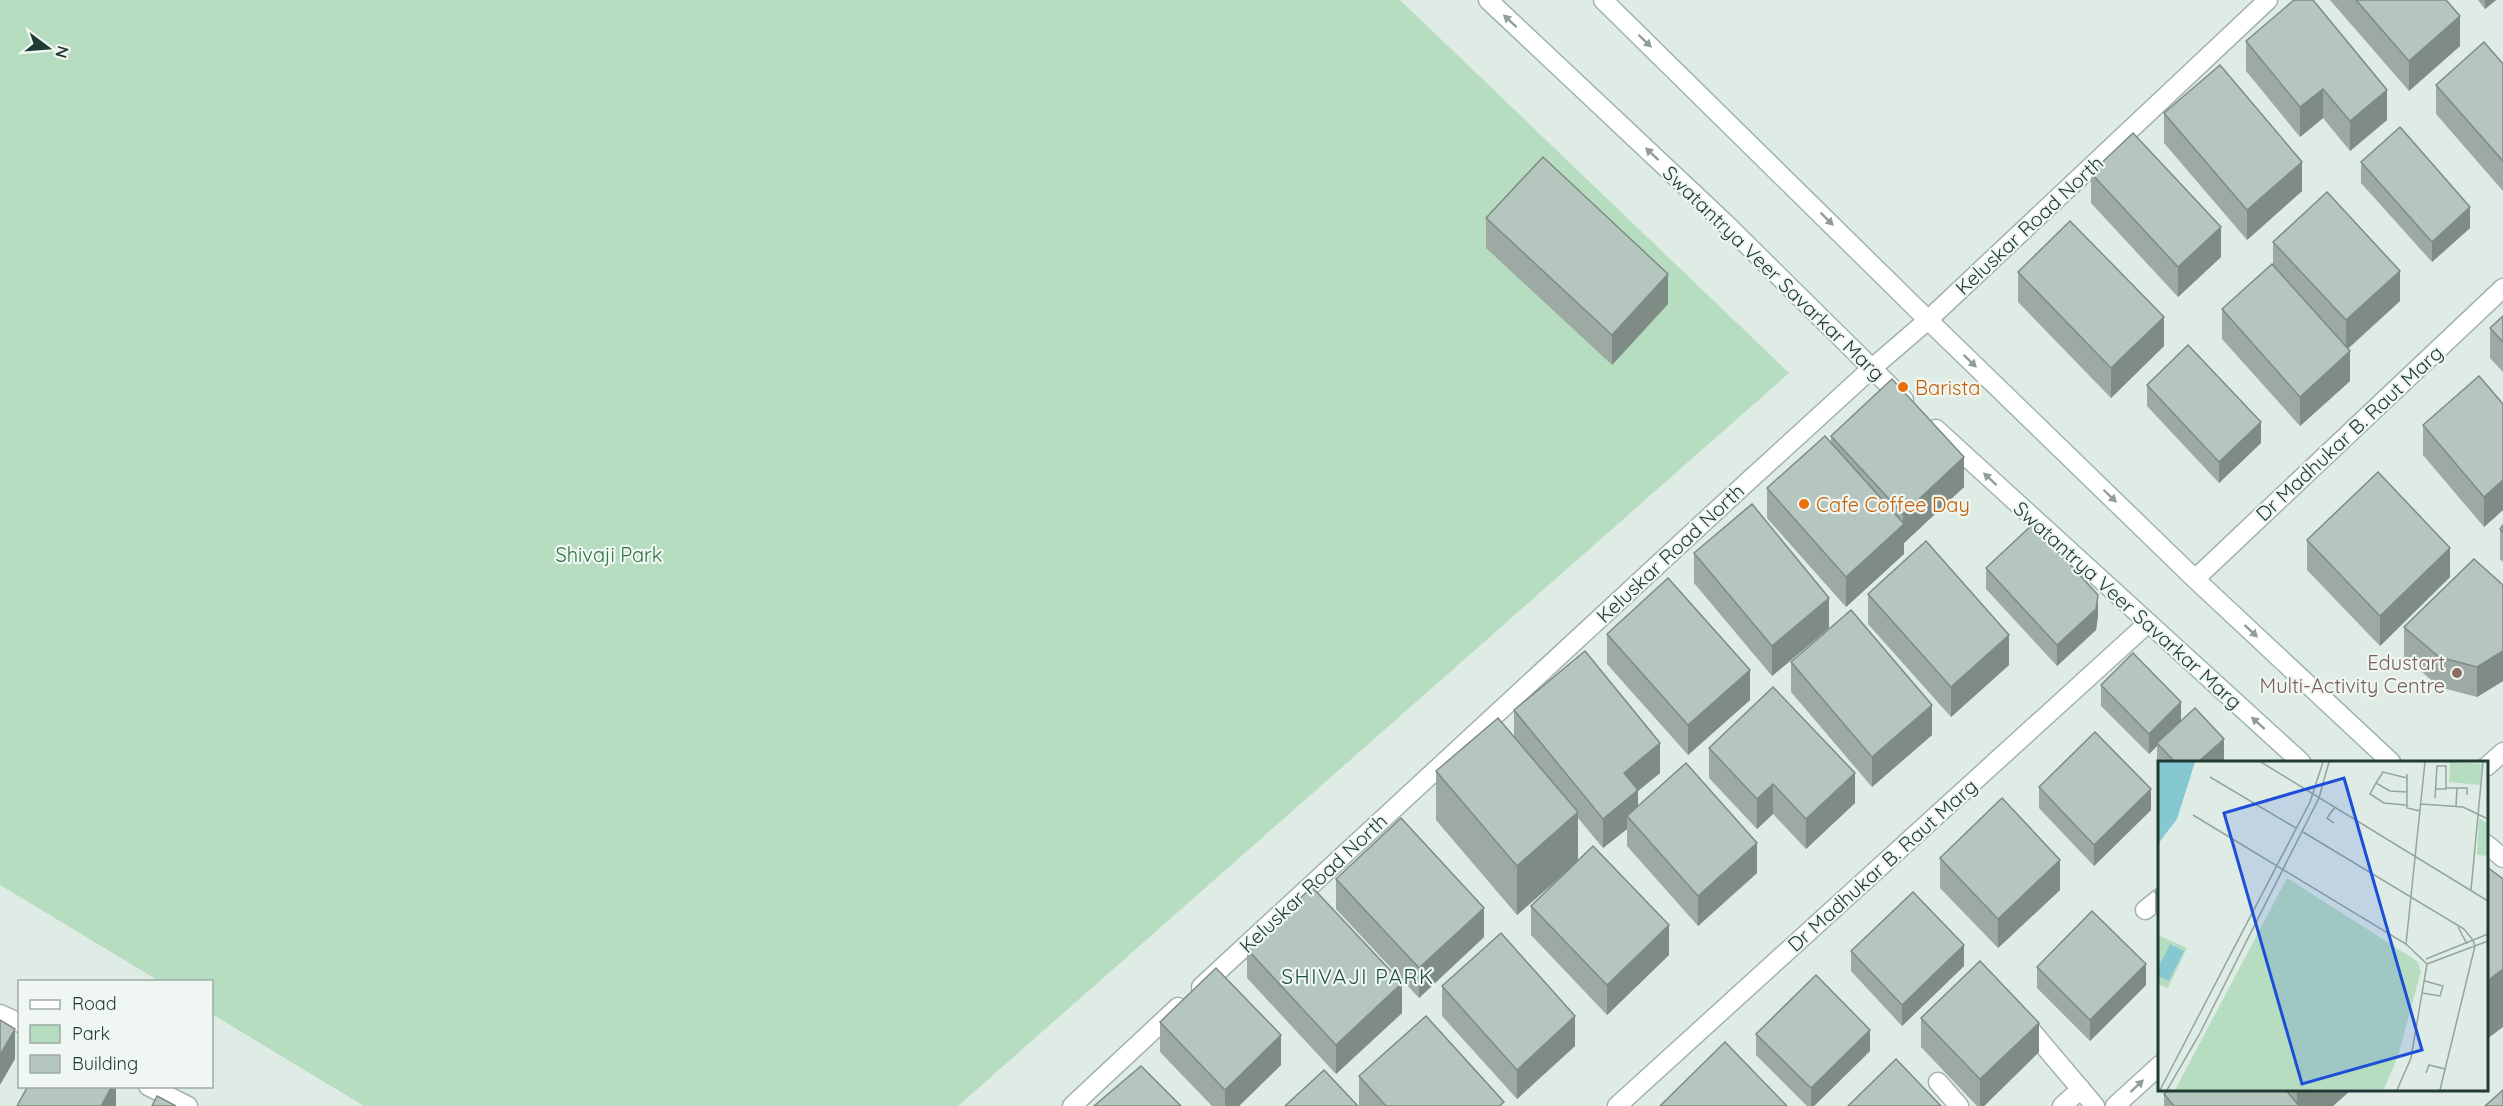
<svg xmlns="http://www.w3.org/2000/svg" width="2503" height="1106" viewBox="0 0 2503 1106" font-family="Quicksand,sans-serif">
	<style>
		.park { fill: #b7ddc1 }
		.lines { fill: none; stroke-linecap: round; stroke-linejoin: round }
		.street-casing { stroke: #a2b3ac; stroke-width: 21 }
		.secondary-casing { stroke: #9eb7ad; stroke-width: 21 }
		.street { stroke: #fff; stroke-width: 18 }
		.secondary { stroke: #fff; stroke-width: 18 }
		.wall { fill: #9caaa3 }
		.shaded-wall { fill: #7f8b85 }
		.building { fill: #b5c6be; stroke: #7f8b85; stroke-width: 1.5 }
		.oneway { fill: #909d99 }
		.food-dot { fill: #e8710a; stroke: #f0f7f3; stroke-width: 2 }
		.education-dot { fill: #8d6e63; stroke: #f0f7f3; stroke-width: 2 }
		.labels { text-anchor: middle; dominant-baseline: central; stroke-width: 4.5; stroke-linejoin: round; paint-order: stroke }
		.street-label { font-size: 20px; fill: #203b33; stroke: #f0f7f3 }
		.food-label { font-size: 20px; fill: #c56008; stroke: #f0f7f3; text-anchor: start }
		.park-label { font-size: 20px; fill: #297344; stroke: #f0f7f3 }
		.education-label { font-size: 20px; fill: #785e54; stroke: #f0f7f3; text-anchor: end }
		.neighbourhood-label { font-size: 21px; letter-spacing: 1.5px; fill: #1c4e40; stroke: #f0f7f3 }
		.inset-road { fill: none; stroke: #93a59e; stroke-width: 1.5 }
		.view { fill: #1d4ed8; fill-opacity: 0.15; stroke: #1d4ed8; stroke-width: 3 }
		.inset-edge { fill: none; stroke: #203b33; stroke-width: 3 }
	</style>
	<rect width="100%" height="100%" fill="#dfebe5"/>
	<!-- park -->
	<polygon class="park" points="0,0 1400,0 1789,373 958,1106 364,1106 212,1014 212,982 159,981 0,885"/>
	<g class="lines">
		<!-- street casing -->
		<g class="street-casing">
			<g id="street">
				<polyline points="2195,579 2503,288"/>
				<polyline points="2486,767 2503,752"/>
				<polyline points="2145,910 2160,898"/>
				<polyline points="1201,987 1744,485 1871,369 1928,320 2268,0"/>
				<polyline points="0,1014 20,1023"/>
				<polyline points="2024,1022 2095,1106"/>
				<polyline points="1938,1082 1959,1106"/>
				<polyline points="148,1086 188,1106"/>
				<polyline points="1072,1106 1178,1007"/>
				<polyline points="1617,1106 2147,624"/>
				<polyline points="2062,1106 2081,1089"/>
				<polyline points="2115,1106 2160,1065"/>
			</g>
		</g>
		<!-- secondary casing -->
		<g class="secondary-casing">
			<g id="secondary">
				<polyline points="1488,0 1725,223 1904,400"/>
				<polyline points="1603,0 1928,320 2195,579 2391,762"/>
				<polyline points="1936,429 2301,762"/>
				<polyline points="2486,844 2503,858"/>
			</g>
		</g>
		<!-- street -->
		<use href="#street" class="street"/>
		<!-- secondary -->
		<use href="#secondary" class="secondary"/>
	</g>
	<!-- wall -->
	<g class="wall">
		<polygon points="2330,0 2446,0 2460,46 2409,91"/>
		<polygon points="2478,0 2496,0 2485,9"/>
		<polygon points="2246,41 2387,120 2350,151 2323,118 2300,137 2246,71"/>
		<polygon points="2503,64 2503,191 2436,114 2436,85"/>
		<polygon points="2164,113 2302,191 2247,240 2164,143"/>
		<polygon points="2361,162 2470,228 2432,262 2361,183"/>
		<polygon points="2091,173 2221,257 2178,297 2091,203"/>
		<polygon points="1486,218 1668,304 1612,365 1486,248"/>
		<polygon points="2273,242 2400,301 2348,349 2350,381 2300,426 2222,339 2222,309 2273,266"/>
		<polygon points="2018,272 2164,346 2111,398 2018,302"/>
		<polygon points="2503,316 2503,372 2490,358 2490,328"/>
		<polygon points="2147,385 2261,443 2219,483 2147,406"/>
		<polygon points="2503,404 2503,510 2484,527 2423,455 2423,425"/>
		<polygon points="1831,436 1964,487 1904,543 1904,554 1846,607 1767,518 1767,488 1831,443"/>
		<polygon points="2503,525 2503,562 2500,559 2500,529"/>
		<polygon points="2307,540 2450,577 2380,646 2307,570"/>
		<polygon points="1694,553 1829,628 1772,676 1694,583"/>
		<polygon points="1986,568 2098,616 2096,630 2057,666 1986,589"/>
		<polygon points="2503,585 2503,681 2477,697 2439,687 2404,656 2404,627"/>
		<polygon points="1868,594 2009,665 1951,717 1868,624"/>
		<polygon points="1607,634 1750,700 1688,755 1607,664"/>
		<polygon points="1791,662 1932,735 1872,787 1791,692"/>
		<polygon points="2101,685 2181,721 2224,760 2221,762 2160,762 2160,766 2157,764 2157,746 2149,754 2101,706"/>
		<polygon points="1514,710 1660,773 1638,791 1638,806 1757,873 1698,926 1627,846 1627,829 1603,848 1578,818 1578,860 1669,955 1607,1015 1531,935 1531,906 1565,873 1517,915 1436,820 1436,771 1514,737"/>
		<polygon points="1709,748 1855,803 1806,849 1773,814 1757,829 1709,778"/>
		<polygon points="2039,787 2151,810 2094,866 2039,808"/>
		<polygon points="1940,858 2060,890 1998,948 1940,888"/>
		<polygon points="1336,879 1484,937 1419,998 1336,909"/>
		<polygon points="2160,888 2160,917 2155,913 2155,892"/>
		<polygon points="2160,919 2160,944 2157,941 2157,921"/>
		<polygon points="1247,949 1402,1013 1336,1074 1247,978"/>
		<polygon points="1851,951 1964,966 1902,1026 1851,971"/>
		<polygon points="2037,967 2146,985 2090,1041 2037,988"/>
		<polygon points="1442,986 1575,1046 1517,1099 1442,1016"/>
		<polygon points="1921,1018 2039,1052 1984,1106 1977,1106 1921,1047"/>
		<polygon points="1160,1022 1281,1065 1239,1106 1212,1106 1160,1052"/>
		<polygon points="1756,1034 1870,1051 1814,1106 1807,1106 1756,1055"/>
		<polygon points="1359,1076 1504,1106 1359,1106"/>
		<polygon points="2170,1089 2352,1089 2333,1106 2164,1106 2164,1094"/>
	</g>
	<!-- shaded-wall -->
	<g class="shaded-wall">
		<polygon points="2485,0 2496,0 2485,9"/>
		<polygon points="2460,16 2460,46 2409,91 2409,61"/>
		<polygon points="2323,89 2323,118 2300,137 2300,107"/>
		<polygon points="2387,90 2387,120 2350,151 2350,121"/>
		<polygon points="2302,162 2302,191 2247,240 2247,210"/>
		<polygon points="2470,207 2470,228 2432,262 2432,242"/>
		<polygon points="2221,227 2221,257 2178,297 2178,267"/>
		<polygon points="2400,271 2400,301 2346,350 2346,320"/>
		<polygon points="1668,274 1668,304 1612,365 1612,335"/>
		<polygon points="2164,317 2164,346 2111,398 2111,368"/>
		<polygon points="2350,351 2350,381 2300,426 2300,397"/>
		<polygon points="2261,422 2261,443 2219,483 2219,462"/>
		<polygon points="1964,457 1964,487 1904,543 1904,554 1846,607 1846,577 1903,525 1903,514"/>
		<polygon points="2503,480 2503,510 2484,527 2484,497"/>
		<polygon points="2450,548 2450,577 2380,646 2380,616"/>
		<polygon points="2098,595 2098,616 2096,630 2057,666 2057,645"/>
		<polygon points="1829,598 1829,628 1772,676 1772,646"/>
		<polygon points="2009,635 2009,665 1951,717 1951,687"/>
		<polygon points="2503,651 2503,681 2477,697 2477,667"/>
		<polygon points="1750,670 1750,700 1688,755 1688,725"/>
		<polygon points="2181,702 2181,723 2157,743 2157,746 2149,754 2149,734"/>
		<polygon points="1932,705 1932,735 1872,787 1872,757"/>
		<polygon points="2224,739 2224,760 2221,762 2198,762"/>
		<polygon points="1660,743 1660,773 1638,791 1638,820 1627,816 1627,829 1603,848 1603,819 1624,773"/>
		<polygon points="1855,773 1855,803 1806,849 1806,819"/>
		<polygon points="1773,784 1773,814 1757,829 1757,799"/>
		<polygon points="2151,789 2151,810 2094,866 2094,845"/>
		<polygon points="1578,812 1578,861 1517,915 1517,866"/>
		<polygon points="1757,843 1757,873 1698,926 1698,896"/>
		<polygon points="2060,860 2060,890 1998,948 1998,919"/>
		<polygon points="1484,908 1484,937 1419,998 1419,968"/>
		<polygon points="1669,925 1669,955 1607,1015 1607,985"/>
		<polygon points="1964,945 1964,966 1902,1026 1902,1005"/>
		<polygon points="2146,964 2146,985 2090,1041 2090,1020"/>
		<polygon points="2503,969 2503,1027 2487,1039 2487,981"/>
		<polygon points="1402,983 1402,1013 1336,1074 1336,1045"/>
		<polygon points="1575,1016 1575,1046 1517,1099 1517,1070"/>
		<polygon points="2039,1023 2039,1052 1984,1106 1980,1106 1980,1079"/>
		<polygon points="15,1029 15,1059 0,1085 0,1055"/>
		<polygon points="1870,1030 1870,1051 1814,1106 1811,1106 1811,1088"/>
		<polygon points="1281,1035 1281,1065 1239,1106 1225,1106 1225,1090"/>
		<polygon points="112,1086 116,1086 116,1106 101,1106"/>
		<polygon points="2297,1089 2352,1089 2333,1106 2297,1106"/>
	</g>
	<!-- building -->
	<g class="building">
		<polygon points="2294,0 2313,0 2387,90 2350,121 2323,89 2300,107 2246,41"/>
		<polygon points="2356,0 2446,0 2460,16 2409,61"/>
		<polygon points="2484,42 2503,64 2503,161 2436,85"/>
		<polygon points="2220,65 2302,162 2247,210 2164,113"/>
		<polygon points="2400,127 2470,207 2432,242 2361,162"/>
		<polygon points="2133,133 2221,227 2178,267 2091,173"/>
		<polygon points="1543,157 1668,274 1612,335 1486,218"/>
		<polygon points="2327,192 2400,271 2346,320 2273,242"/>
		<polygon points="2070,221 2164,317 2111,368 2018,272"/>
		<polygon points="2272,264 2350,351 2300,397 2222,309"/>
		<polygon points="2503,316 2503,342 2490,328"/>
		<polygon points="2188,345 2261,422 2219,462 2147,385"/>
		<polygon points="2479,376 2503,404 2503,480 2484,497 2423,425"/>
		<polygon points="1892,379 1964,457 1903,514 1831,436"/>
		<polygon points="1825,436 1904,524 1846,577 1767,488"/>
		<polygon points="2378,472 2450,548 2380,616 2307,540"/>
		<polygon points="1752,504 1829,598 1772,646 1694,553"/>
		<polygon points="2033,524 2098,595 2096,609 2057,645 1986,568"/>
		<polygon points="2503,525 2503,532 2500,529"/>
		<polygon points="1926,541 2009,635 1951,687 1868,594"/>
		<polygon points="2474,559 2503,585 2503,651 2477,667 2439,657 2404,627"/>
		<polygon points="1668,578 1750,670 1688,725 1607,634"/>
		<polygon points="1851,610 1932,705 1872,757 1791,662"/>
		<polygon points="1585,651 1660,743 1624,773 1638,790 1603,819 1514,710"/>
		<polygon points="2133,653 2181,702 2149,734 2101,685"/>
		<polygon points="1773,687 1855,773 1806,819 1773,784 1757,799 1709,748"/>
		<polygon points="2195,708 2224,739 2198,762 2175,762 2157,743"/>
		<polygon points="1498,718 1578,812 1517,866 1436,771"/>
		<polygon points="2095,732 2151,789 2094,845 2039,787"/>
		<polygon points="1686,763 1757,843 1698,896 1627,816"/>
		<polygon points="2002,798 2060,860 1998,919 1940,858"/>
		<polygon points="1401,818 1484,908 1419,968 1336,879"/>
		<polygon points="1593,846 1669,925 1607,985 1531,906"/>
		<polygon points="2487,867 2503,879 2503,969 2487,981"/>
		<polygon points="1312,887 1402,983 1336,1045 1247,949"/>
		<polygon points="2160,888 2160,896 2155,892"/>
		<polygon points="1913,892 1964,945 1902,1005 1851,951"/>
		<polygon points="2092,911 2146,964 2090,1020 2037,967"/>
		<polygon points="1501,933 1575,1016 1517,1070 1442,986"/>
		<polygon points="1980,961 2039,1023 1980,1079 1921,1018"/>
		<polygon points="1216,968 1281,1035 1225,1090 1160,1022"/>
		<polygon points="1816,975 1870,1030 1811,1088 1756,1034"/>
		<polygon points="1426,1016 1504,1102 1499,1106 1386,1106 1359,1076"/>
		<polygon points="0,1020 15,1029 0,1055"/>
		<polygon points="1725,1042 1787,1106 1660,1106"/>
		<polygon points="1896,1059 1941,1106 1848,1106"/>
		<polygon points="1141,1066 1181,1106 1094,1106"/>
		<polygon points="1324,1070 1358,1106 1285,1106"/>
		<polygon points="28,1086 112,1086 101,1106 17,1106"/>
		<polygon points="2170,1089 2285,1089 2299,1106 2174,1106 2164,1094"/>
		<polygon points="2503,1090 2503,1106 2485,1106"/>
		<polygon points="157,1096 176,1106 152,1106"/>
	</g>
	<!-- one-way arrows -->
	<defs><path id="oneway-solid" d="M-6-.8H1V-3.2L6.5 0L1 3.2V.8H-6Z" transform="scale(1.5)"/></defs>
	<g class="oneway">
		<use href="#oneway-solid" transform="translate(1510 21) rotate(-137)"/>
		<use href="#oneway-solid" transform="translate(1645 41) rotate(44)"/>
		<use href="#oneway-solid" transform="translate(1652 154) rotate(-137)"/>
		<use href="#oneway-solid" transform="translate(1827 219) rotate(45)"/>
		<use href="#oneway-solid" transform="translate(1970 361) rotate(44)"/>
		<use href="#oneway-solid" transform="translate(1990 479) rotate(-137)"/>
		<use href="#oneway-solid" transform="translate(2110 496) rotate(44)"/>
		<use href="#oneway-solid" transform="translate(2251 631) rotate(43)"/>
		<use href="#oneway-solid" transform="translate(2258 723) rotate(-138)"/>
		<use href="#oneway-solid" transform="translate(2137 1086) rotate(-43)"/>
	</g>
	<!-- markers -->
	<g class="food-dot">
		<circle cx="1903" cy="387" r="6"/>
		<circle cx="1804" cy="504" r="6"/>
	</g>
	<circle class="education-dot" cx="2457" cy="673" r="6"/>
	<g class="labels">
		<!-- street labels -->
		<g class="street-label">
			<text transform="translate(2029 225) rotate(-43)">Keluskar Road North</text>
			<text transform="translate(1774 273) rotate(44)">Swatantrya Veer Savarkar Marg</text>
			<text transform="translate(2349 433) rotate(-43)">Dr Madhukar B. Raut Marg</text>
			<text transform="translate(1670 553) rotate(-43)">Keluskar Road North</text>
			<text transform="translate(2128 605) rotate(42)">Swatantrya Veer Savarkar Marg</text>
			<text transform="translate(1882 865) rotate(-42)">Dr Madhukar B. Raut Marg</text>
			<text transform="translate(1313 883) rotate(-43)">Keluskar Road North</text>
		</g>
		<!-- food labels -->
		<g class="food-label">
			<text x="1915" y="387">Barista</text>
			<text x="1816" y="504">Cafe Coffee Day</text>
		</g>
		<!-- park labels -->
		<g class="park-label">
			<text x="609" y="554">Shivaji Park</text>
		</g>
		<!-- education labels -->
		<g class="education-label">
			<text x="2445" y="662">Edustart<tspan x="2445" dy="23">Multi-Activity Centre</tspan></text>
		</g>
		<!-- neighbourhood labels -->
		<g class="neighbourhood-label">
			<text x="1358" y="976">SHIVAJI PARK</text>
		</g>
	</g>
	<!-- overview -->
	<g transform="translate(2158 761)">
		<rect width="330" height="330" fill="#dfebe5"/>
		<path d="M292,1L324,3L322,24L291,21ZM321,57L330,63V95L319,94ZM129,117L259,200L263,210L240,295L226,328L17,329ZM0,174L29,187L10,227L0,223Z" fill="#b7ddc1"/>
		<path d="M0,1H37L19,58L0,83ZM12,183L26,190L11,220L0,215V207Z" fill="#85c8d2"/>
		<path class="inset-road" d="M103,1L330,140M249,13V47L262,50M52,16L138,67M218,22L225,11L249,17M288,27H309V34M277,37L279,5H288V28H277M263,43L305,46L330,58M248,44L226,42L212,33L218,22L232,30L249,31M298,45L299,27M35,54L248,183L269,203M176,62L169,57L177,46M145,71L306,168L315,179L317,185L282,329M313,129L325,1M300,166L309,183M248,183L267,1M268,198L330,173M269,203L330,180M264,232L282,235L285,225L267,220M268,312L271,304L287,308M2,329L152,41L165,1M9,329L41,274L161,37L171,1M239,329L253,297L269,203"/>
		<path class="view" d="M186,17L264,289L144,323L66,52Z"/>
		<rect width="330" height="330" class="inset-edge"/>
	</g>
	<!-- legend -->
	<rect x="18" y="980" width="195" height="108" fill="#f0f7f3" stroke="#9daca6" stroke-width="1.5"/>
	<rect x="30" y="1000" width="30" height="9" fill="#ffffff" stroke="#9daca6" stroke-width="1.5"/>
	<text x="72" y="1010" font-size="18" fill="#203b33">Road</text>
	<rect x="30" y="1025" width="30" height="18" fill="#b7ddc1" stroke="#9daca6" stroke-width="1.5"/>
	<text x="72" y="1040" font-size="18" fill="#203b33">Park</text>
	<rect x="30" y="1055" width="30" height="18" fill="#b5c6be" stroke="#9daca6" stroke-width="1.5"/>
	<text x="72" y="1070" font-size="18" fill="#203b33">Building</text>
	<!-- north arrow -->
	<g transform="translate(48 48) rotate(106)" stroke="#f0f7f3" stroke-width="4.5" paint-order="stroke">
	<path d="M0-4.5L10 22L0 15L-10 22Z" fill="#203b33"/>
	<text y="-9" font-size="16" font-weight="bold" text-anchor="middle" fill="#203b33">N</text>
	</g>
</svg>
